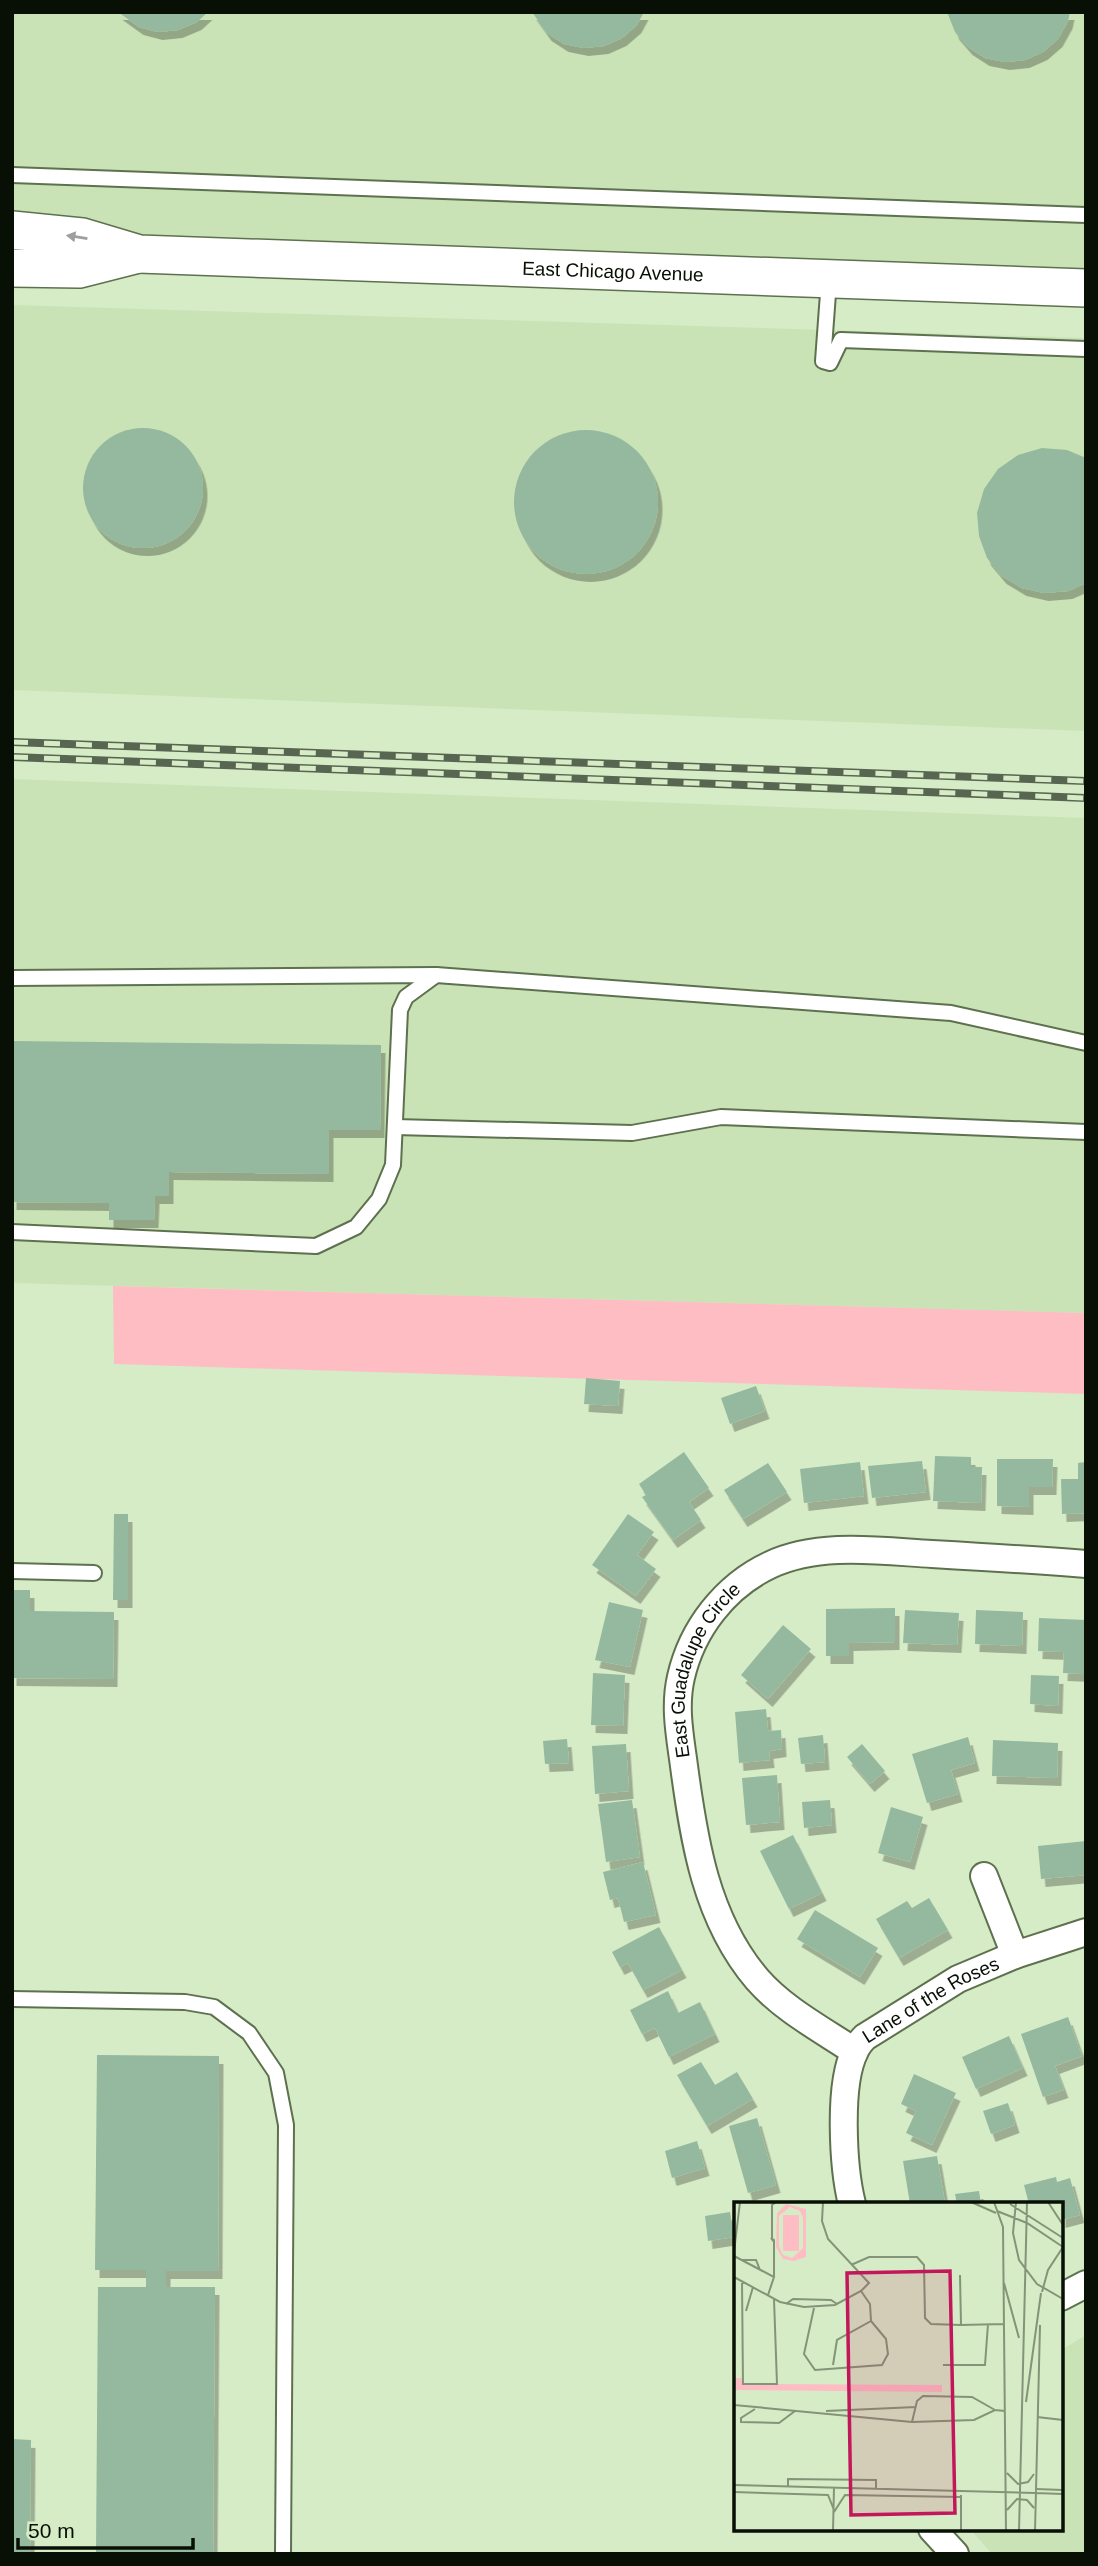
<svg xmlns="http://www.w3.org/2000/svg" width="1098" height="2566" viewBox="0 0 1098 2566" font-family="Helvetica,sans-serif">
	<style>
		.built { fill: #c9e3b6 }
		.green { fill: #febdc3 }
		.building { fill: #95b99e; filter: url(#shadow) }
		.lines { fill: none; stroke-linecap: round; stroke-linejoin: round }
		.lane-casing { stroke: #5e714f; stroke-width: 18 }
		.street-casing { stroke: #5e714f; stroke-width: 30 }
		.secondary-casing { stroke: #5e714f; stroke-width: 40 }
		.lane { stroke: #fff; stroke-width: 14 }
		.street { stroke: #fff; stroke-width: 26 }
		.secondary { stroke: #fff; stroke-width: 37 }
		.rail-casing { stroke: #586550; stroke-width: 8 }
		.rail { stroke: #d6ecc6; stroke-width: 5; stroke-dasharray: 16; stroke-linecap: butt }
		.oneway { fill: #9c9f9b }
		.labels { text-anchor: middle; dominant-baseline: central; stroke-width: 7; stroke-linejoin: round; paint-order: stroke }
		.street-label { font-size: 19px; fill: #080f04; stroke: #d6ecc6 }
		.inset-road { fill: none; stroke: #849478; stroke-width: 2 }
		.view { fill: #c2185b; fill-opacity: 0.15; stroke: #c2185b; stroke-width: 3.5 }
		.inset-edge { fill: none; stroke: #080f04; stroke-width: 3.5 }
	</style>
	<defs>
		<filter id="shadow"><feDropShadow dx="4.5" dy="8" stdDeviation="0" flood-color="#0004"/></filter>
	</defs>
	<rect width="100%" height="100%" fill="#d6ecc6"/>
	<!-- built -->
	<g class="built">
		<polygon points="12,12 1086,12 1086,288 12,249"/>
		<polygon points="12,305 1086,338 1086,731 12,690"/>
		<polygon points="12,779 1086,818 1086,1313 12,1283"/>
		<polygon points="1086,2335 1086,2554 992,2554 970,2529 1061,2529 1061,2350"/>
	</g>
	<!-- green -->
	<polygon class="green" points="113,1286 1086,1313 1086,1394 114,1364"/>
	<!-- building -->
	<g class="building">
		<polygon points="118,12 208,12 197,22 178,30 158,32 139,27"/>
		<polygon points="532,12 644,12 637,25 622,38 604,46 584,48 564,44 547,33"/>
		<polygon points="947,12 1070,12 1068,21 1058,39 1043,52 1025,60 1005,62 985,58 968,47 955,32"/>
		<circle cx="143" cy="488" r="60"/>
		<circle cx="586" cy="502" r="72"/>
		<polygon points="1042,448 1067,450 1086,458 1086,583 1068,591 1044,593 1022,588 1002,576 987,558 979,536 977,513 984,489 998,469 1018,455"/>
		<polygon points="12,1041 381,1045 380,1130 329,1130 329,1174 169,1172 169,1196 155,1196 154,1220 109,1220 109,1203 12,1202"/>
		<polygon points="586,1378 620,1381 618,1406 584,1404"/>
		<polygon points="756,1386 765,1411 730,1424 721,1398"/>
		<polygon points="684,1452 709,1488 689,1502 701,1520 673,1540 642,1497 646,1495 639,1484"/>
		<polygon points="935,1456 971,1457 971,1467 982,1467 981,1503 933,1501"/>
		<polygon points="997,1459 1053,1459 1052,1487 1029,1487 1029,1507 997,1506"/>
		<polygon points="922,1461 926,1492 872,1498 868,1466"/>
		<polygon points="860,1462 864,1496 804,1503 800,1469"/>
		<polygon points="1086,1462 1086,1513 1062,1514 1061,1479 1078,1479 1078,1463"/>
		<polygon points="768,1463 787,1492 743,1519 724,1490"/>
		<polygon points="114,1514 128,1514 128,1600 113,1600"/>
		<polygon points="628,1514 654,1532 637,1555 656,1569 636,1596 592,1565"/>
		<polygon points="12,1590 30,1590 30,1611 114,1612 113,1679 12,1678"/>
		<polygon points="609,1602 643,1610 630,1667 595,1660"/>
		<polygon points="895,1608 895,1642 849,1643 849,1656 826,1656 826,1609"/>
		<polygon points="905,1610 959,1613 957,1645 903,1643"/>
		<polygon points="976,1610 1023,1612 1022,1646 975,1644"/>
		<polygon points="1039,1618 1086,1620 1086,1674 1063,1673 1064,1652 1038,1651"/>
		<polygon points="783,1625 811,1649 768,1699 741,1675"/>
		<polygon points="593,1673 625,1675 623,1726 591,1725"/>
		<polygon points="1031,1675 1059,1676 1058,1706 1030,1704"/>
		<polygon points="766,1709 768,1731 781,1730 782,1749 769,1751 770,1760 739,1763 735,1712"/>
		<polygon points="823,1735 825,1762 801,1764 798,1738"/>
		<polygon points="968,1737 975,1763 951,1770 958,1794 927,1803 912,1754"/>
		<polygon points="567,1739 569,1763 545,1764 543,1741"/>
		<polygon points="993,1740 1058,1743 1057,1778 992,1776"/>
		<polygon points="626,1744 629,1791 595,1794 592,1746"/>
		<polygon points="862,1744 885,1771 870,1784 847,1757"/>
		<polygon points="777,1775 780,1822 746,1825 742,1778"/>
		<polygon points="632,1800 640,1857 606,1862 598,1804"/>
		<polygon points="830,1800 832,1825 804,1828 802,1802"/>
		<polygon points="891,1807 923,1817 910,1862 878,1853"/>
		<polygon points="793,1835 822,1893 789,1909 760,1851"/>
		<polygon points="1086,1841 1086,1875 1041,1879 1038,1846"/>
		<polygon points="643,1862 656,1915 624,1922 618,1898 610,1900 603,1872"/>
		<polygon points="929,1898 948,1930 899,1958 876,1919 907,1901 912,1908"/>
		<polygon points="815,1910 878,1948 860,1977 797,1939"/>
		<polygon points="659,1927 682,1970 643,1990 628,1963 620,1967 612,1952"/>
		<polygon points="668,1991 678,2013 700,2002 715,2034 669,2057 655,2028 642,2034 630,2010"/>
		<polygon points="1068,2017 1082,2056 1055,2066 1064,2090 1043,2097 1021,2034"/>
		<polygon points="1009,2036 1023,2068 976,2089 962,2057"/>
		<polygon points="97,2055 219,2056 218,2271 166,2271 166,2287 215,2287 213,2554 96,2554 98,2287 146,2287 146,2270 95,2270"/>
		<polygon points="701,2062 715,2085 737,2072 753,2099 707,2126 677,2075"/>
		<polygon points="914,2074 956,2093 932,2145 906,2133 916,2111 901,2104"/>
		<polygon points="1008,2103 1015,2125 991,2134 983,2111"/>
		<polygon points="757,2118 776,2185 748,2193 729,2126"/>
		<polygon points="697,2141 705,2168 672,2178 665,2151"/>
		<polygon points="937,2156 945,2203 910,2204 903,2161"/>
		<polygon points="1056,2177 1057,2182 1070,2178 1080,2215 1061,2220 1061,2204 1029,2204 1024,2185"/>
		<polygon points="979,2191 981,2204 957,2204 955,2194"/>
		<polygon points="730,2212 734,2237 708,2241 705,2216"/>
		<polygon points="12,2439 31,2440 30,2554 12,2554"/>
	</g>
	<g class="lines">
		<!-- lane casing -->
		<g class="lane-casing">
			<g id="lane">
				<polyline points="12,175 1086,215"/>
				<polyline points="829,280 823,361 830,363 841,340 1086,349"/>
				<polyline points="12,978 436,975 951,1013 1086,1043"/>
				<polyline points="395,1127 632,1133 721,1117 1086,1132"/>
				<polyline points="12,1232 316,1246 356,1227 379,1199 393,1165 400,1010 406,997 436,975"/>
				<polyline points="12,1571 94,1573"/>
				<polyline points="12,1999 185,2002 214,2007 249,2033 276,2073 286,2125 283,2554"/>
			</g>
		</g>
		<!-- street casing -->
		<g class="street-casing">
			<g id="street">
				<polyline points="984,1876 1015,1955"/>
				<path id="s1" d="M854,2051C821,2029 783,2009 757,1979C706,1919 694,1841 684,1766C680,1736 674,1707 681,1677C692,1629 725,1586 770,1565C819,1542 880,1551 932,1554C984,1557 1035,1560 1086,1564"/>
				<path id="s2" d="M852,2204C843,2168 838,2084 855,2051C857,2046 861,2041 865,2037L958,1979L1015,1955L1086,1932"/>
				<polyline points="1061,2297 1086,2284"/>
				<polyline points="932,2529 955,2554"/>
			</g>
		</g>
		<!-- secondary casing -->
		<g class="secondary-casing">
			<g id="secondary">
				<path id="s3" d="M12,230L82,237L139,254L1086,288"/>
				<polyline points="12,268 79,269 138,254"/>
			</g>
		</g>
		<!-- lane -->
		<use href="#lane" class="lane"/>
		<!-- street -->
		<use href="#street" class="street"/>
		<!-- secondary -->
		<use href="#secondary" class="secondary"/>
		<!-- rail casing -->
		<g class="rail-casing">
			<g id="rail">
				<polyline points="12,742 1086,781"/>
				<polyline points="12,757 1086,798"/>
			</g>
		</g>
		<!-- rail -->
		<use href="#rail" class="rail"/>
	</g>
	<!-- one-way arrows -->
	<defs><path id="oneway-solid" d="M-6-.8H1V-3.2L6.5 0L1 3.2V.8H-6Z" transform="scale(1.75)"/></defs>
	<use class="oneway" href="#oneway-solid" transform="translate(77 237) rotate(-171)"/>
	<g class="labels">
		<!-- street labels -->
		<g class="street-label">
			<text stroke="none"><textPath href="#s3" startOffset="604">East Chicago Avenue</textPath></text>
			<text stroke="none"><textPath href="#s1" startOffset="453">East Guadalupe Circle</textPath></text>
			<text stroke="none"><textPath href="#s2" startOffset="248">Lane of the Roses</textPath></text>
		</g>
	</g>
	<!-- overview -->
	<g transform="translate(734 2202)">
		<rect width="329" height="329" fill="#d6ecc6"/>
		<path d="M52,2L72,7V55L60,59L49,57L42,45L43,11ZM56,5L66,9L69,16V46L58,56L49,53L45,44V14ZM49,13H65V49H49ZM0,176H8V182L208,183V190L0,188Z" fill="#febdc3" fill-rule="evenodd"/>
		<path class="inset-road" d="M237,0L262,11M260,0L269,25L272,329M282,0L279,31L285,58L303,82L329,97M314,0L329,23M276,2L329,36M263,9L293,21L329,45M38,36V3L42,0M0,50L6,0M0,54L40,75L34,93M8,58H22L26,68M117,63L135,55H183L190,63L191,116L197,122L227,123M226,73L227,123L270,122M0,75L46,100L70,105L101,103L127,89L135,81L94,37L88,19L89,0M40,75V38L37,36L40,40M8,79L9,182H43L40,97M270,81L285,136M127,89L136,102L137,119M308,90L314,68L329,45M52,102L59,97L97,98L103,102M80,106L70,152L81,168L148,163L154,152L152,137L137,119M12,109L19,85M99,163L103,138L137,119M209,163H251L254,122M292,200L307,91M0,203L178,220L240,218L261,208L271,209M21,207L7,216V220L45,221L61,209M92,209L182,205M303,215L329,218M178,220L183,199L189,194L238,195L261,208M273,271L284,282L294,280L300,272M0,283L301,291M54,284V277L142,278V286M301,287L329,288M0,290L94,293L100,308M301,291L329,292M273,308L283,297L293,298L300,306M100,310L111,293L227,295M99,329L100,285M227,329V293M285,329L293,0M301,329L306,123"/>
		<path class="view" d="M216,69L221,311L117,313L113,71Z"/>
		<rect width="329" height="329" class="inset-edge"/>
	</g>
	<!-- border -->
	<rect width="1098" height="2566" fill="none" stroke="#080f04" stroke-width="28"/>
	<!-- scale -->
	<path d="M18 2538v10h175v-10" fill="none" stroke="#080f04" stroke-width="3.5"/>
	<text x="28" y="2538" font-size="21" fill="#080f04" stroke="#d6ecc6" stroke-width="5" paint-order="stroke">50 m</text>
</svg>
